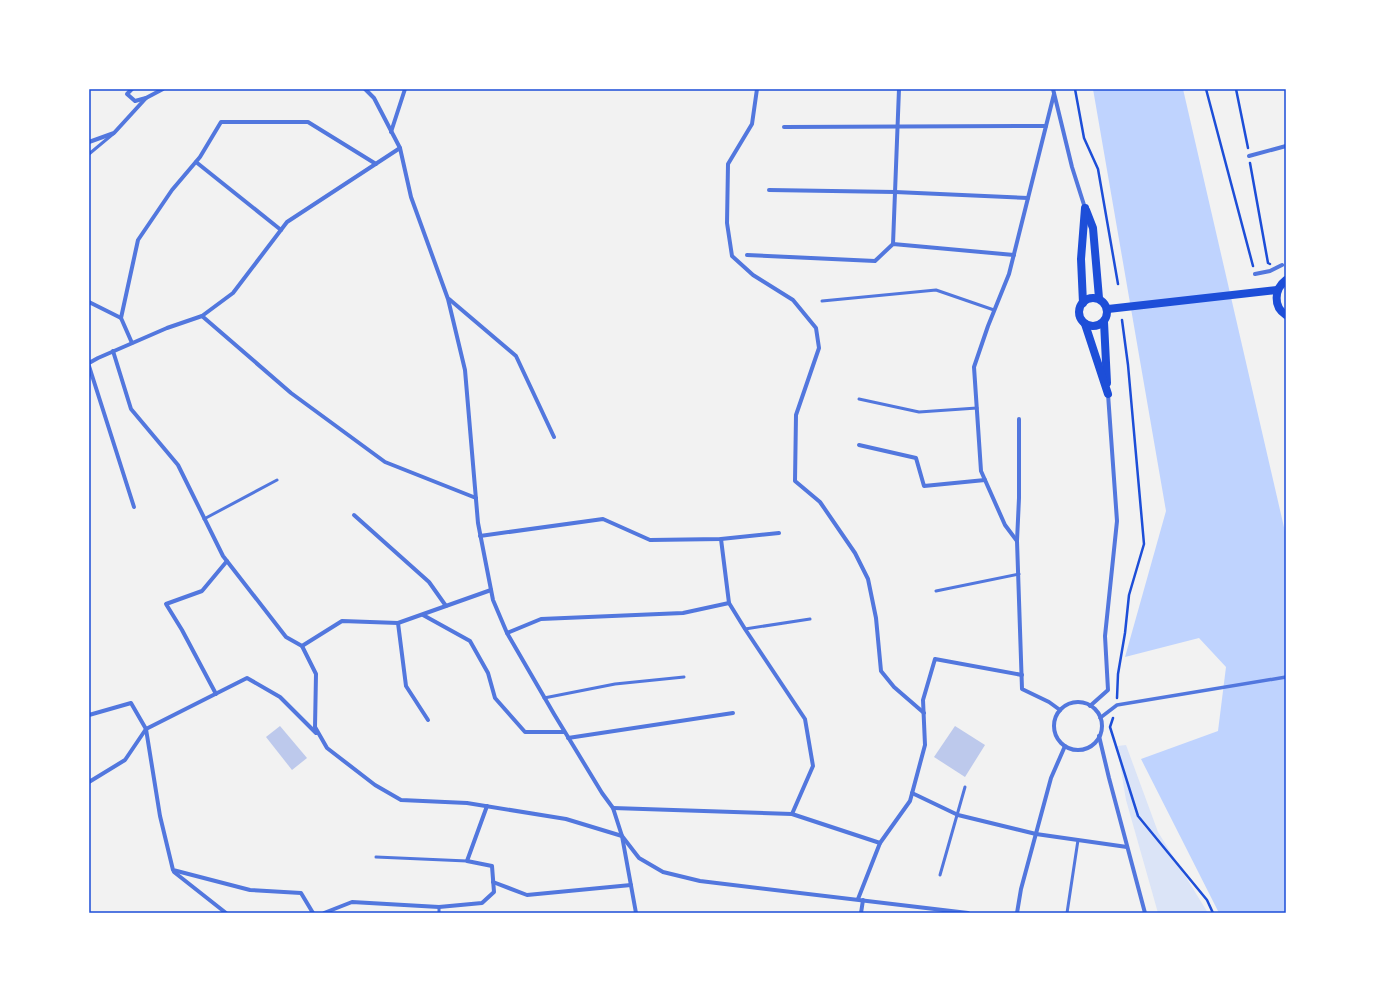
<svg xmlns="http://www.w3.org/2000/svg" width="1375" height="1002" viewBox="0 0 1375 1002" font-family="Figtree,sans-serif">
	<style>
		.green { fill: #dbe4f7 }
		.water { fill: #bfd3fe }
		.building { fill: #bdc9ec }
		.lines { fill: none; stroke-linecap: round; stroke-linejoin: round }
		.path { stroke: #1d4ed8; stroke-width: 2.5 }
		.service { stroke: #5277de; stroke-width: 3 }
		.pedestrian { stroke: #5277de; stroke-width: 3.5 }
		.minor { stroke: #5277de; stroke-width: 4 }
		.secondary { stroke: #1d4ed8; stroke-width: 8 }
		.neatline { fill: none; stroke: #1d4ed8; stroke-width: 1.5 }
	</style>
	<rect width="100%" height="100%" fill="#f2f2f2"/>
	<!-- green -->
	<polygon class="green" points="1126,745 1158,832 1208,913 1158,913 1126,800 1117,746"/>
	<!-- water -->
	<polygon class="water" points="1093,89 1183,89 1286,536 1286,913 1219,913 1141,759 1218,731 1226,667 1199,638 1125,657 1166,511"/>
	<!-- building -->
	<g class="building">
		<polygon points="280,726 307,758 292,770 266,737"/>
		<polygon points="955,726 985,745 965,777 934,757"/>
	</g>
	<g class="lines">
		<!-- path -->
		<g class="path">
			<polyline points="1075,89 1084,138 1098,169 1118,284"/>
			<polyline points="1206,89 1253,266"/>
			<polyline points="1236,89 1248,148"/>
			<polyline points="1250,163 1268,263 1270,264"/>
			<polyline points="1117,698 1118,674 1125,633 1129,595 1144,544 1128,365 1122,320"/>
			<polyline points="1113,718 1110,727 1138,816 1207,900 1213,913"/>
		</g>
		<!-- service -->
		<g class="service">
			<polyline points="89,154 113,134"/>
			<polyline points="822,301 936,290 994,310"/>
			<polyline points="859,399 919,412 977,408"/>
			<polyline points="204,519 277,480"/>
			<polyline points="936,591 1019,574"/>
			<polyline points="745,629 810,619"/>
			<polyline points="544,698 615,684 684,677"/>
			<polyline points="376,857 467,861"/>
			<polyline points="940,875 965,787"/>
			<polyline points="439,907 439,913"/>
			<polyline points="1067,913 1078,840"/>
		</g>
		<!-- pedestrian -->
		<polyline class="pedestrian" points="1100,718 1117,705 1286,677"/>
		<!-- minor -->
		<g class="minor">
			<polyline points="132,89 127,94 135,101 146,98 163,89"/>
			<polyline points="365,89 374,98 400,148 411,197 448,299 465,370 478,523 493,600 507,633 554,714 602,793 613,808 622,836 636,913"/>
			<polyline points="757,89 752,124 728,164 727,223 732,256 753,275 793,300 816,328 819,348 796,415 795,481 820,502 855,553 868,579 876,618 881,671 894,687 924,713"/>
			<polyline points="1053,89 1072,167 1085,208"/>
			<polyline points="1054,94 1009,274 988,326 974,367 981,471 1005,525 1017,541 1022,689 1049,702 1060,710"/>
			<polyline points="784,127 1046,126"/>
			<polyline points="391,132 405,89"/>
			<polyline points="89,142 114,133 146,98"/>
			<polyline points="1249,156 1286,146"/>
			<polyline points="196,162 281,230"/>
			<polyline points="769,190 895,192 1028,198"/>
			<polyline points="893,244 899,89"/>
			<polyline points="747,255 875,261 893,244 1014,255"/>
			<polyline points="1255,274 1270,271 1282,265"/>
			<polyline points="449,299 516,356 554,437"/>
			<polyline points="89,302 121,318 132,343"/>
			<polyline points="202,316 291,393 385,462 476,498"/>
			<polyline points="121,318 138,240 172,190 200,157 221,122 308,122 376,164"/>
			<polyline points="113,351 131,409 178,465 223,556 286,637 302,646 316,674 315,727 327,748 375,785 401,800 467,803 566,819 622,836 639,858 663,872 700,881 968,913"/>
			<polyline points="89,363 98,358 167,328 202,316 233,293 287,222 400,148"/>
			<polyline points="89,366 134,507"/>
			<polyline points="859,445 916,458 924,486 985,480"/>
			<polyline points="354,515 429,582 446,606"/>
			<polyline points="480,536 603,519 650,540 721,539 779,533"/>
			<polyline points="721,539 729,603 745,629 805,719 813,766 792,814"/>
			<polyline points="1017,541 1019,498 1019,419"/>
			<polyline points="423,615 470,641 488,673 495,698 525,732 564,732"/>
			<polyline points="398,623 406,686 428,720"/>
			<polyline points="507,633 541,619 683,613 729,603"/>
			<polyline points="302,646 342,621 398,623 491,590"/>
			<polyline points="216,694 182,630 166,604 202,591 227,561"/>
			<circle cx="1078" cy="726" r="24"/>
			<polyline points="1090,706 1108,690 1105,636 1117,521 1108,394"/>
			<polyline points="89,715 131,703 146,729 160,816 173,870 250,890 301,893 313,913"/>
			<polyline points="1099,736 1109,778 1145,913"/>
			<polyline points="568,738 733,713"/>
			<polyline points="89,782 125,760 146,729 247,678 280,697 316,733"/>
			<polyline points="912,793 958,815 1036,834 1127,847"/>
			<polyline points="613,808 792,814 880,843"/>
			<polyline points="174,872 226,913"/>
			<polyline points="493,882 527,895 631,885"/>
			<polyline points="858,899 880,843 910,801 925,745 923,700 935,659 1022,675"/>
			<polyline points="324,913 352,902 439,907 482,903 494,892 492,866 467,861 487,806"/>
			<polyline points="861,913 863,900"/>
			<polyline points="1017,913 1021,889 1051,778 1065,746"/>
		</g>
		<!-- secondary -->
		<g class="secondary">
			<polyline points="1086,210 1093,228 1099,298"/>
			<path d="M1286,280C1274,289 1273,307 1286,315"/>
			<circle cx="1093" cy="312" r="14"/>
			<polyline points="1083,303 1081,259 1085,208"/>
			<polyline points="1108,309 1277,290"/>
			<polyline points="1104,322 1107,383"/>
			<polyline points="1085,324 1108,394"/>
		</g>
	</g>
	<!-- border -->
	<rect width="1375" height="1002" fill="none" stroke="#ffffff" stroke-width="180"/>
	<rect x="90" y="90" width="1195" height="822" class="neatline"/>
</svg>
